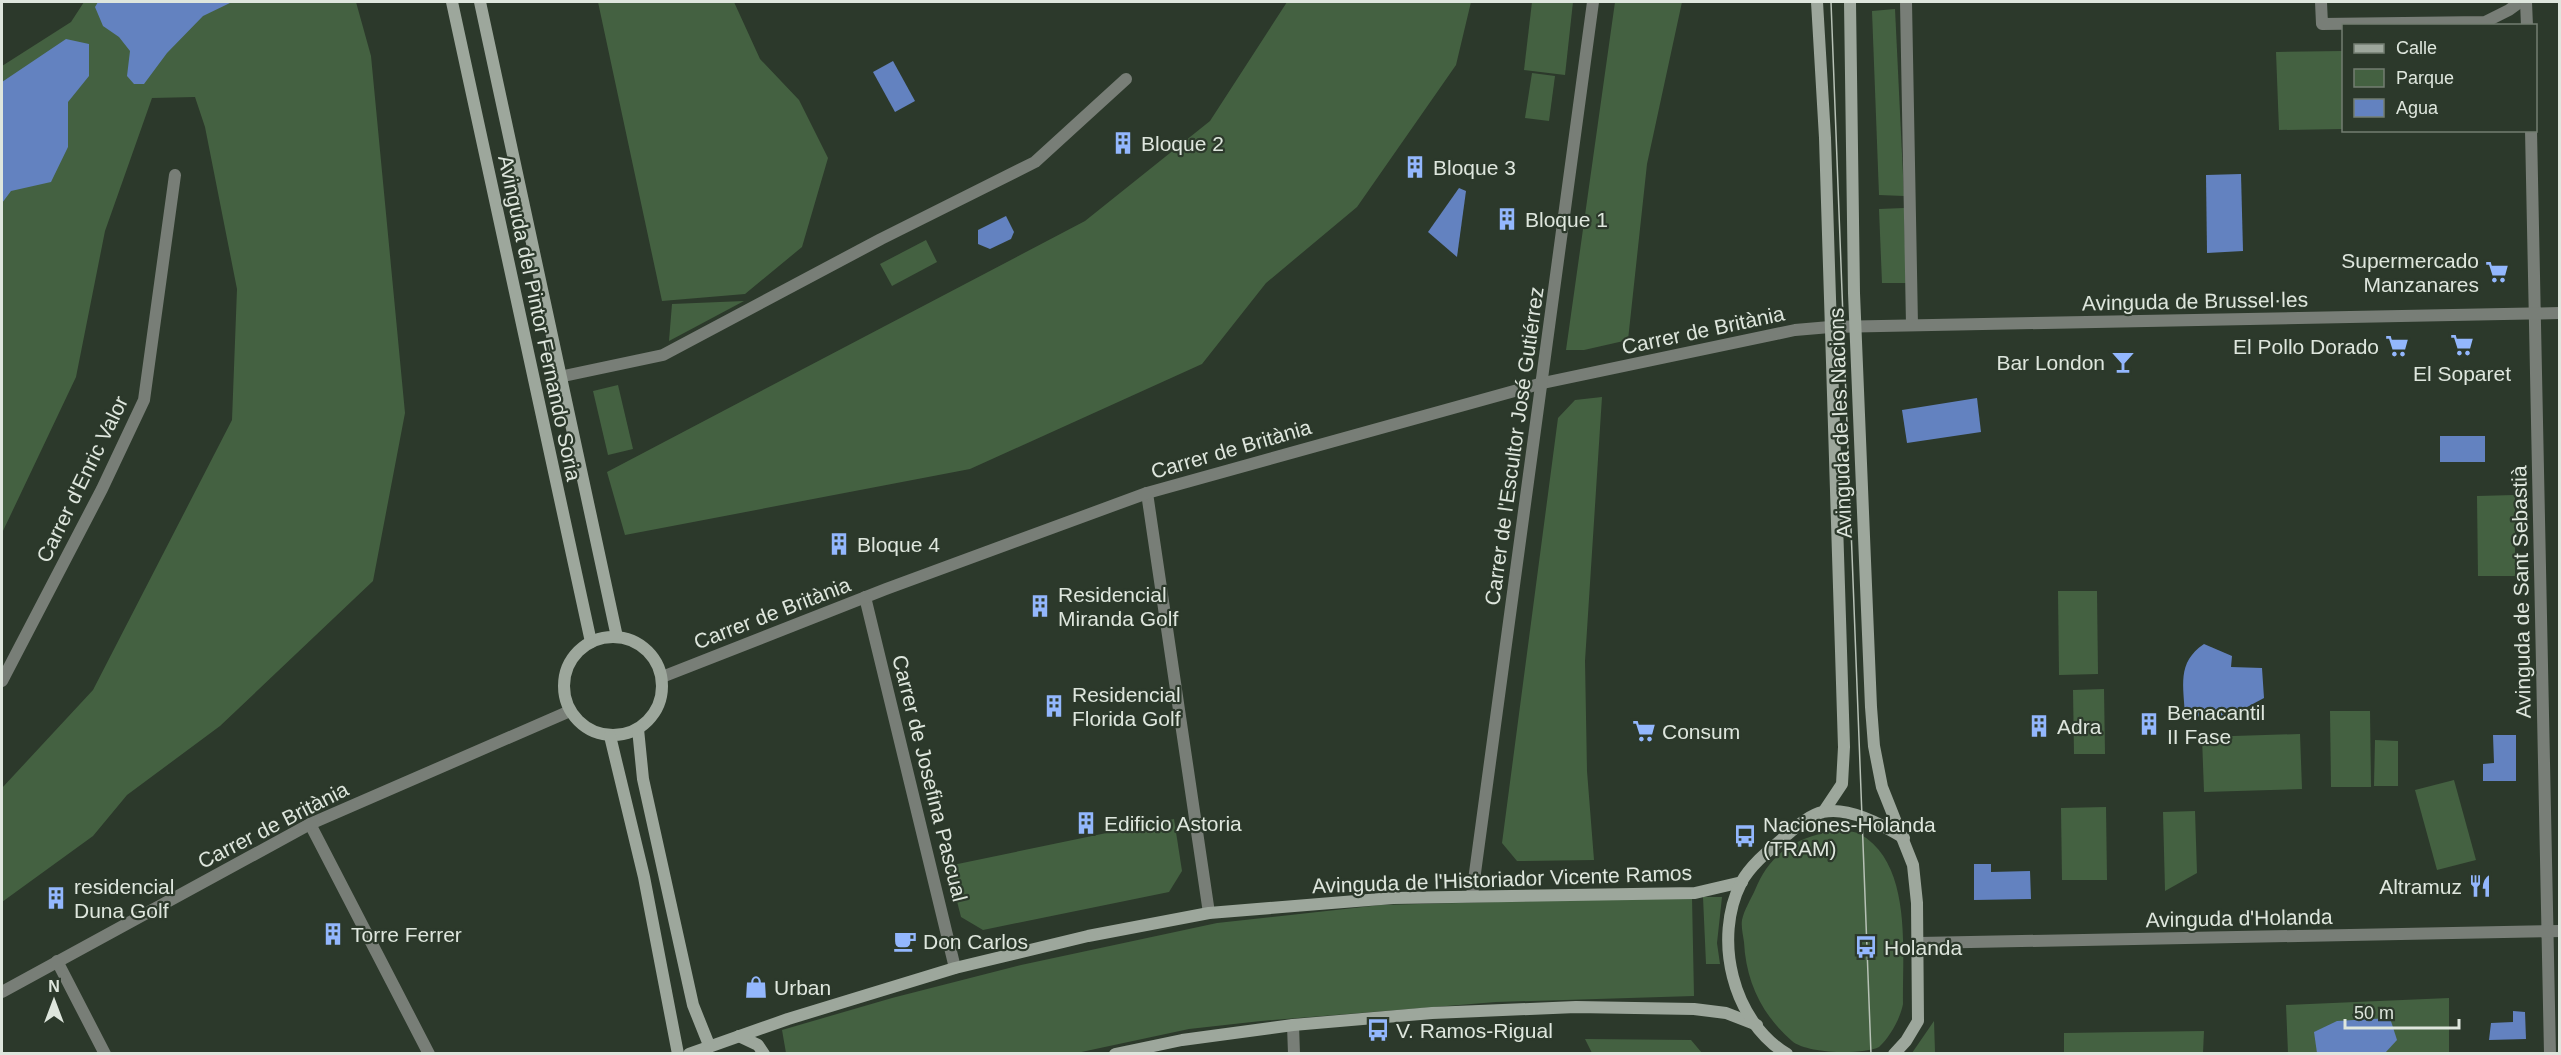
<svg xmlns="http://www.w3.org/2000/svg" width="2561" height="1055" viewBox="0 0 2561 1055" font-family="Arial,sans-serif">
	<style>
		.green { fill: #446141 }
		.water { fill: #6382c0 }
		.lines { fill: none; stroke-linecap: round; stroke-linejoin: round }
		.street { stroke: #787e77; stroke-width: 12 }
		.secondary { stroke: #9da79c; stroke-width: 12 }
		.tram { stroke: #b7c1b6; stroke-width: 1.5 }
		.labels { text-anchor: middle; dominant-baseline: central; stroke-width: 4.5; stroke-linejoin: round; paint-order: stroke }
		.poi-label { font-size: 21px; fill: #dee6dd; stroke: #2c392b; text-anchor: start }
		.street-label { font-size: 21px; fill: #dee6dd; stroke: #2c392b }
	</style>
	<rect width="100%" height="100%" fill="#2c392b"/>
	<!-- green -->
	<g class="green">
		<polygon points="84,2 356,2 371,56 405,413 373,581 220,726 127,795 93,836 2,902 2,788 93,690 232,420 237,289 205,127 195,97 152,98 105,231 76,377 2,533 2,66 71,22"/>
		<polygon points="598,2 734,2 760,59 799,100 828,158 802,247 745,294 662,301"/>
		<polygon points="1287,2 1471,2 1456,65 1357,207 1266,283 1202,364 970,469 625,535 607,472 1085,221 1210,121"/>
		<polygon points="1532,2 1573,2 1565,75 1524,70"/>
		<polygon points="1615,2 1682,2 1647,164 1628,340 1584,350 1566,350"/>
		<polygon points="1895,9 1904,196 1879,195 1872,11"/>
		<polygon points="2343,51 2343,129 2279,130 2276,52"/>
		<polygon points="1532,73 1555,76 1549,121 1525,118"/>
		<polygon points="1904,208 1906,283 1882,283 1879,209"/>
		<polygon points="926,240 937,262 892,286 880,264"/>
		<polygon points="744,301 669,341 672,304"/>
		<polygon points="618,385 633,449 608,455 593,391"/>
		<polygon points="1602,397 1585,661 1587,771 1594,860 1517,861 1502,843 1558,418 1575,400"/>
		<polygon points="2515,495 2515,576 2478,576 2477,496"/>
		<polygon points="2058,591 2097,591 2098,674 2059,675"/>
		<polygon points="2104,689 2105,754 2074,754 2073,690"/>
		<polygon points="2330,711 2370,711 2371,787 2331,787"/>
		<polygon points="2300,734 2302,789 2204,792 2202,737"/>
		<polygon points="2375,740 2398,741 2398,786 2374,786"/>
		<polygon points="2454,780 2476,860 2437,870 2415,790"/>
		<polygon points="2106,807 2107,880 2062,880 2061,808"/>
		<polygon points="2195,811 2197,873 2165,891 2163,812"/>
		<polygon points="1174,819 1182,871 1169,892 983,930 961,917 948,866"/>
		<path d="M1838,830C1845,831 1854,831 1860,834C1913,864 1902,952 1903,1004C1900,1019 1890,1037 1879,1047C1863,1055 1807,1054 1792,1041C1762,1015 1746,982 1744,942C1743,935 1741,927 1742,920C1744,910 1751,899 1755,890C1771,851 1797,837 1838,830Z"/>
		<polygon points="1692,897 1694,996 1496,1002 1261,1021 1189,1029 1072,1054 786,1053 782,1030 892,998 1021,965 1217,923 1381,905"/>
		<polygon points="1703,897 1722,897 1717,943 1720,964 1706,964"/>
		<polygon points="2449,998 2449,1053 2288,1053 2286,1005"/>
		<polygon points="1934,1021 1935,1053 1912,1053"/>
		<polygon points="2204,1031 2203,1053 2064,1053 2064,1033"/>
		<polygon points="1585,1039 1691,1040 1702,1053 1592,1053"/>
	</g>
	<!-- water -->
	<g class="water">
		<polygon points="98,2 232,2 203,16 167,53 144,84 134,84 127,76 130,51 119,37 103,26 95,7"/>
		<polygon points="66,39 89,44 89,76 68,102 68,147 51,182 11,191 2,203 2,82"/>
		<polygon points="893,61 915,101 895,112 873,72"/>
		<polygon points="2241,174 2243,251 2207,253 2206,175"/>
		<polygon points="1459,188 1466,191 1457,257 1428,232"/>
		<polygon points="1006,216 1014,232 1011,239 990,249 978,244 978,230"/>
		<polygon points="1977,398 1981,432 1907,443 1902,410"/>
		<rect x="2440" y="436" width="45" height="26"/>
		<path d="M2204,644L2232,656L2231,667L2262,668L2264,698L2232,715L2185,717C2184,686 2176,663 2204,644Z"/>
		<polygon points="2493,735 2516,735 2516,781 2483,781 2483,764 2494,763"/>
		<polygon points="1974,864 1991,864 1991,872 2030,871 2031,899 1974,900"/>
		<polygon points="2513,1011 2525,1012 2526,1039 2489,1040 2491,1023 2513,1022"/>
		<polygon points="2390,1018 2397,1040 2385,1053 2317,1053 2314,1032 2337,1021"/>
	</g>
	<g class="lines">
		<!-- street -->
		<g class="street">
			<polyline points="1906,2 1912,325"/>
			<polyline points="2321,2 2322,24 2485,22 2509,10 2520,2"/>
			<polyline points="2526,2 2527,26"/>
			<polyline points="2531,130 2550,1054"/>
			<polyline points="559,377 663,355 881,239 1035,162 1126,79"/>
			<polyline points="1147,493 1209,913"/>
			<polyline points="865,597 955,968"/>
			<polyline points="662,677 886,589 1147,493 1543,383 1795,330 1830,327 2560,313"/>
			<polyline points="2,681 102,489 144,400 175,175"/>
			<polyline points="310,824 429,1054"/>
			<polyline points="1472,895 1593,2"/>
			<polyline points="1919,943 2560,931"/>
			<polyline points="57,961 105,1054"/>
			<polyline points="2,992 310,824 570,711"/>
			<polyline points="1293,1025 1294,1054"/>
		</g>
		<!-- secondary -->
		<g class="secondary">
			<polyline points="452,2 591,642"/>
			<polyline points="480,2 617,637"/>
			<polyline points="1817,2 1825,138 1844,747 1842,784 1824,811"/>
			<polyline points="1850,2 1854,293 1871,707 1874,746 1882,787 1913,865 1917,903 1918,1021 1906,1041 1894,1054"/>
			<circle cx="613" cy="686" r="49"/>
			<polyline points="638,729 643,779 693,1005 709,1045"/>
			<polyline points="610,736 644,877 678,1054"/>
			<polyline points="739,1036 758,1045 764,1054"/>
			<polyline points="689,1054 788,1019 955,968 1088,936 1209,913 1393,898 1695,893 1742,882"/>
			<polyline points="1115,1054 1182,1040 1293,1025 1432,1013 1576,1007 1694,1009 1726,1013 1757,1025"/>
			<path d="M1787,1054C1732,1021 1713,938 1741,883C1749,867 1768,851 1781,840C1793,830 1808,815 1823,812C1849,806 1883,825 1904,838"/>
		</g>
		<!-- tram -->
		<polyline class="tram" points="1831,2 1871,1054"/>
	</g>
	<!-- icons -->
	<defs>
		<g id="building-bare" transform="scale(1.8)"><path d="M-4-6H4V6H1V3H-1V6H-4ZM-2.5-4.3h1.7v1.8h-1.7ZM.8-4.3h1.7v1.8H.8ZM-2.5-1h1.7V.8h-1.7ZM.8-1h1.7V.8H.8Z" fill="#93b7fd" stroke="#2c392b" stroke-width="2.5" paint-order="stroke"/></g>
		<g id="supermarket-bare" transform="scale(1.8)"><path d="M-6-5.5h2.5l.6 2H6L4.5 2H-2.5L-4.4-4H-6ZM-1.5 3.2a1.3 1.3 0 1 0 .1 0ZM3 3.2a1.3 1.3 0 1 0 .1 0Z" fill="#93b7fd" stroke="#2c392b" stroke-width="2.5" paint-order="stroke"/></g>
		<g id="bar-bare" transform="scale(1.8)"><path d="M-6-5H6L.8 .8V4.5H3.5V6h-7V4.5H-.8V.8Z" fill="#93b7fd" stroke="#2c392b" stroke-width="2.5" paint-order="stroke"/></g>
		<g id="bus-bare" transform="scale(1.8)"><path d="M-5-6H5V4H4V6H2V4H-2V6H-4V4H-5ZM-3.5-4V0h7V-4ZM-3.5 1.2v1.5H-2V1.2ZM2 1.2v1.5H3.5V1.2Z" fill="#93b7fd" stroke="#2c392b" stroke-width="2.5" paint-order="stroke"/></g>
		<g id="restaurant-bare" transform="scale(1.8)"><path d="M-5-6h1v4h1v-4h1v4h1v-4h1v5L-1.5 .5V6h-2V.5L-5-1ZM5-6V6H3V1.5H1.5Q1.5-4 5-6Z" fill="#93b7fd" stroke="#2c392b" stroke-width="2.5" paint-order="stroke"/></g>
		<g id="cafe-bare" transform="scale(1.8)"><path d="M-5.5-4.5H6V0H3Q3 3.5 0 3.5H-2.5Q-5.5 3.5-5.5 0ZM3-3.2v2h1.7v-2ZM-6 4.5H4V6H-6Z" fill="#93b7fd" stroke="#2c392b" stroke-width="2.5" paint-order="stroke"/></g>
		<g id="shop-bare" transform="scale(1.8)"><path d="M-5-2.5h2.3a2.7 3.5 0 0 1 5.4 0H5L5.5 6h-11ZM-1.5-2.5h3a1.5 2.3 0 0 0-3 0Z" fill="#93b7fd" stroke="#2c392b" stroke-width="2.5" paint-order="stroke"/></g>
	</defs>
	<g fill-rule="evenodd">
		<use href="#building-bare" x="1123" y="143"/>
		<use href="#building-bare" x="1415" y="167"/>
		<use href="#building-bare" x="1507" y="219"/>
		<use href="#supermarket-bare" x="2497" y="272"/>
		<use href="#supermarket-bare" x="2462" y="345"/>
		<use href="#supermarket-bare" x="2397" y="346"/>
		<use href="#bar-bare" x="2123" y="362"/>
		<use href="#building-bare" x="839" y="544"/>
		<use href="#building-bare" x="1040" y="606"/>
		<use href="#building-bare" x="1054" y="706"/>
		<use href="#building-bare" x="2149" y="724"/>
		<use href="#building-bare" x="2039" y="726"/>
		<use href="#supermarket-bare" x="1644" y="731"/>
		<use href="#building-bare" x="1086" y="823"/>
		<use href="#bus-bare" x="1745" y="836"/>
		<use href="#restaurant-bare" x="2480" y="886"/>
		<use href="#building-bare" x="56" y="898"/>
		<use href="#building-bare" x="333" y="934"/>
		<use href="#cafe-bare" x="905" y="941"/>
		<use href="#bus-bare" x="1866" y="947"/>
		<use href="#shop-bare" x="756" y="987"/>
		<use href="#bus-bare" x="1378" y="1030"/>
	</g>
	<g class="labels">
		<!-- poi labels -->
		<g class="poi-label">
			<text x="1141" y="143">Bloque 2</text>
			<text x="1433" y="167">Bloque 3</text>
			<text x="1525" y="219">Bloque 1</text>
			<text x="2479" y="260" text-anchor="end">Supermercado<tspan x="2479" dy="24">Manzanares</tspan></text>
			<text x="2379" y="346" text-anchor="end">El Pollo Dorado</text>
			<text x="2105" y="362" text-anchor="end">Bar London</text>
			<text x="2462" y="373" text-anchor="middle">El Soparet</text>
			<text x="857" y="544">Bloque 4</text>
			<text x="1058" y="594">Residencial<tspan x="1058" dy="24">Miranda Golf</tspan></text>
			<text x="1072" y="694">Residencial<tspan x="1072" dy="24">Florida Golf</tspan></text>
			<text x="2167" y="712">Benacantil<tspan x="2167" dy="24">II Fase</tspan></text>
			<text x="2057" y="726">Adra</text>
			<text x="1662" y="731">Consum</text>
			<text x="1104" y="823">Edificio Astoria</text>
			<text x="1763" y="824">Naciones-Holanda<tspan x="1763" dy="24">(TRAM)</tspan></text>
			<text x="74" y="886">residencial<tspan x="74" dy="24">Duna Golf</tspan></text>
			<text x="2462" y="886" text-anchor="end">Altramuz</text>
			<text x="351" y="934">Torre Ferrer</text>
			<text x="923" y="941">Don Carlos</text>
			<text x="1884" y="947">Holanda</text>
			<text x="774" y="987">Urban</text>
			<text x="1396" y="1030">V. Ramos-Rigual</text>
		</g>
		<!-- street labels -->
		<g class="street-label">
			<text transform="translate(2195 301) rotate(-1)">Avinguda de Brussel·les</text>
			<text transform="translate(540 318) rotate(78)">Avinguda del Pintor Fernando Soria</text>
			<text transform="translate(1703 330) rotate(-12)">Carrer de Britània</text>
			<text transform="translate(1840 423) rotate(-92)">Avinguda de les Nacions</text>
			<text transform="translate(1514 446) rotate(-82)">Carrer de l'Escultor José Gutiérrez</text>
			<text transform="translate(1231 449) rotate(-16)">Carrer de Britània</text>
			<text transform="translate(82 479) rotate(-64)">Carrer d'Enric Valor</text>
			<text transform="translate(2521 592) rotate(-91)">Avinguda de Sant Sebastià</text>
			<text transform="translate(772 613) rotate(-21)">Carrer de Britània</text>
			<text transform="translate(930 778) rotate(76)">Carrer de Josefina Pascual</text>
			<text transform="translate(273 825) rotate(-27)">Carrer de Britània</text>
			<text transform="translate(1502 879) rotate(-2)">Avinguda de l'Historiador Vicente Ramos</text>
			<text transform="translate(2239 918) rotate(-1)">Avinguda d'Holanda</text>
		</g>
	</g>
	<!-- border -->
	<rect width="2561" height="1055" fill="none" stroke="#dee6dd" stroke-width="6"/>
	<!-- legend -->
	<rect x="2342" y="24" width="195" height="108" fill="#2c392b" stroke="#737e72" stroke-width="1.5"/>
	<rect x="2354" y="44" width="30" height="9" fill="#9da79c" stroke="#737e72" stroke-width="1.5"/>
	<text x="2396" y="54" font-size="18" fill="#dee6dd">Calle</text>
	<rect x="2354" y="69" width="30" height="18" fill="#446141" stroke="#737e72" stroke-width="1.5"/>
	<text x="2396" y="84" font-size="18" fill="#dee6dd">Parque</text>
	<rect x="2354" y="99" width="30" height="18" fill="#6382c0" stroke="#737e72" stroke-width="1.5"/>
	<text x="2396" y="114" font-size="18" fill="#dee6dd">Agua</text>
	<!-- north arrow -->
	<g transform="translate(54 1001)" stroke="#2c392b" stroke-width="4.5" paint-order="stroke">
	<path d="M0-4.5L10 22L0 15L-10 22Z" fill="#dee6dd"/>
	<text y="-9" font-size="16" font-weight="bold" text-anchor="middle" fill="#dee6dd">N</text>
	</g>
	<!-- scale -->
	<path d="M2345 1019v9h114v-9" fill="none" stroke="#dee6dd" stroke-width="3"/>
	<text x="2354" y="1019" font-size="18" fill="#dee6dd" stroke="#2c392b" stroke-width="4.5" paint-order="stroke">50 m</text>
</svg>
